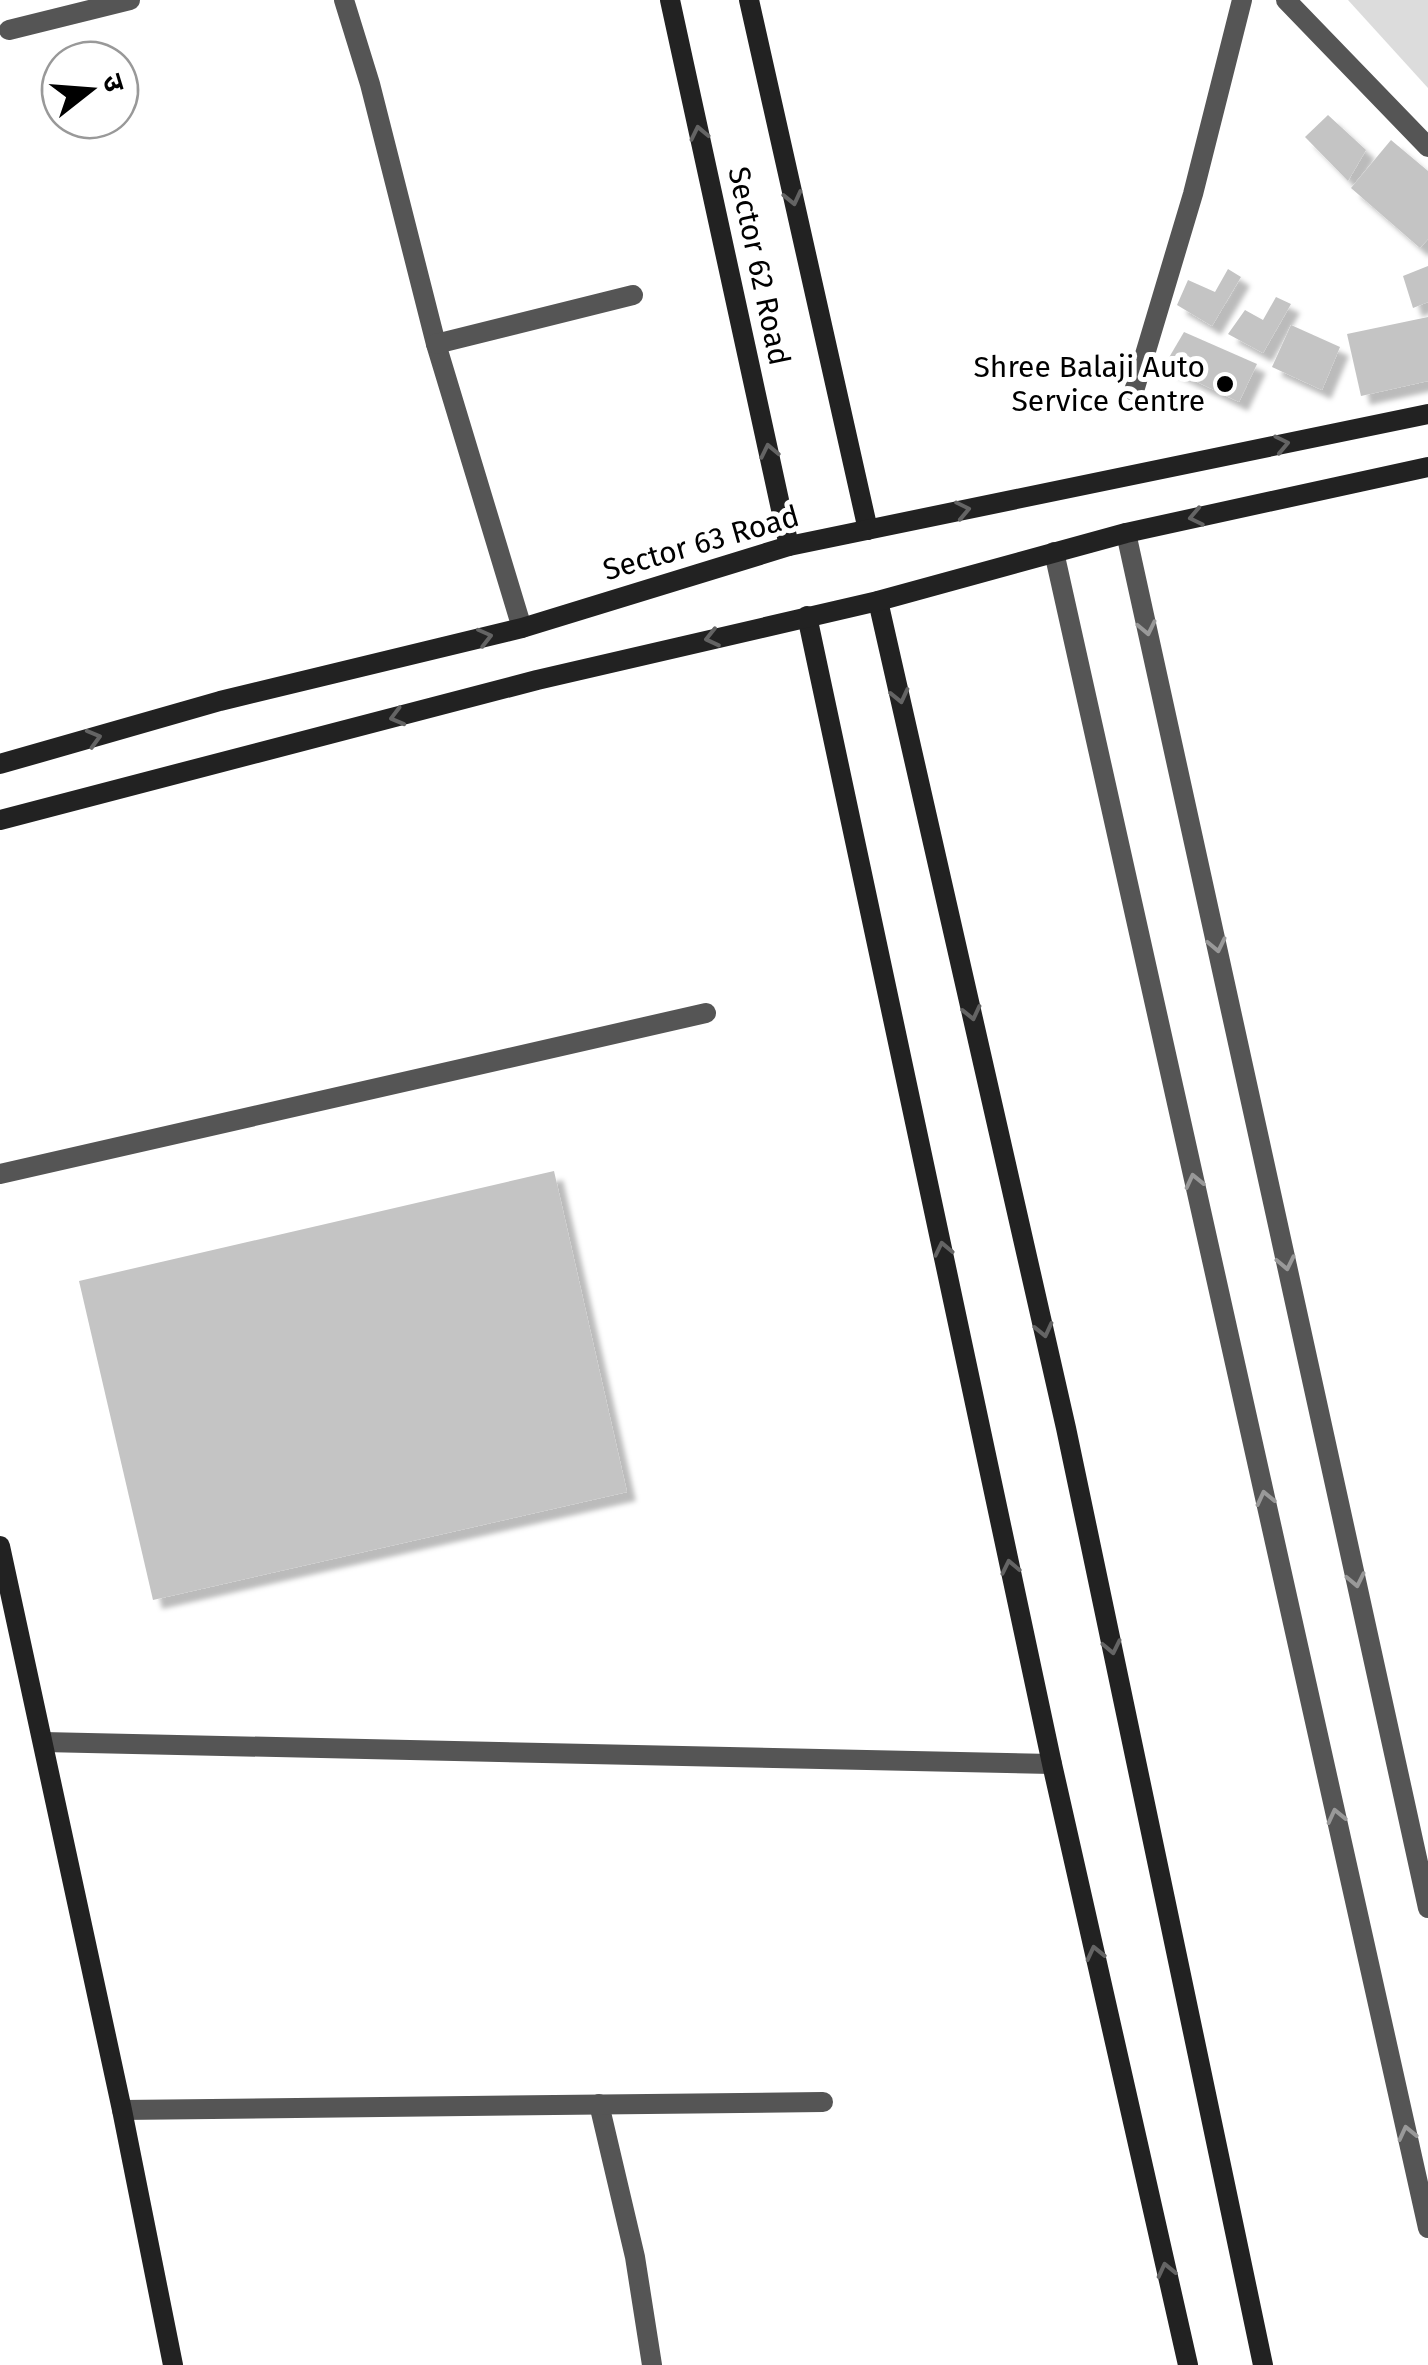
<svg xmlns="http://www.w3.org/2000/svg" width="1428" height="2365" viewBox="0 0 1428 2365" font-family="'Fira Sans','Noto Sans Devanagari',sans-serif">
	<style>
		.green { fill: #dcdcdc }
		.building { fill: #c4c4c4; filter: url(#shadow) }
		.lines { fill: none; stroke-linecap: round; stroke-linejoin: round }
		.lane { stroke: #555; stroke-width: 20 }
		.street { stroke: #555; stroke-width: 20 }
		.secondary { stroke: #222; stroke-width: 20 }
		.oneway { stroke: #646464 }
		.oneway2 { stroke: #999 }
		.poi-dot { fill: #000; stroke: #fff; stroke-width: 4 }
		.labels { text-anchor: middle; dominant-baseline: central; stroke-width: 10; stroke-linejoin: round; paint-order: stroke }
		.street-label { font-size: 30px; fill: #000; stroke: #fff }
		.poi-label { font-size: 30px; fill: #000; stroke: #fff; text-anchor: end }
	</style>
	<defs>
		<filter id="shadow"><feDropShadow dx="9" dy="9" stdDeviation="2.5" flood-color="#0004"/></filter>
	</defs>
	<rect width="100%" height="100%" fill="#fff"/>
	<!-- green -->
	<polygon class="green" points="1348,0 1428,0 1428,88"/>
	<!-- building -->
	<g class="building">
		<polygon points="1328,115 1366,150 1348,181 1305,137"/>
		<polygon points="1391,140 1428,171 1428,239 1420,248 1351,188"/>
		<polygon points="1428,266 1428,302 1413,308 1403,276"/>
		<polygon points="1228,269 1241,277 1212,326 1177,305 1188,280 1215,292"/>
		<polygon points="1276,297 1291,304 1263,353 1228,334 1245,310 1263,320"/>
		<polygon points="1428,317 1428,381 1361,396 1347,334"/>
		<polygon points="1291,325 1340,347 1322,390 1272,367"/>
		<polygon points="1184,332 1257,364 1239,402 1164,366"/>
		<polygon points="554,1171 627,1492 153,1600 79,1281"/>
	</g>
	<g class="lines">
		<!-- lane -->
		<g class="lane">
			<polyline points="344,0 370,84 436,344 522,628"/>
			<polyline points="9,30 130,0"/>
			<polyline points="436,344 633,295"/>
			<polyline points="1126,533 1428,1908"/>
			<polyline points="1054,552 1428,2228"/>
			<polyline points="0,1174 706,1013"/>
			<polyline points="43,1742 1052,1764"/>
			<polyline points="599,2104 635,2257 652,2365"/>
			<polyline points="122,2110 823,2102"/>
		</g>
		<!-- street -->
		<g class="street">
			<polyline points="1286,0 1428,147"/>
			<polyline points="1134,391 1193,194 1242,0"/>
		</g>
		<!-- secondary -->
		<g class="secondary">
			<polyline points="670,0 789,546"/>
			<polyline points="749,0 868,530"/>
			<polyline points="878,601 1066,1428 1263,2365"/>
			<polyline points="807,616 1052,1764 1188,2365"/>
			<polyline points="0,764 220,701 522,628 789,546 1428,414"/>
			<polyline points="0,820 537,680 878,601 1126,533 1428,467"/>
			<polyline points="0,1546 122,2110 173,2365"/>
		</g>
	</g>
	<!-- one-way arrows -->
	<defs><path id="oneway-chevron" d="M-2-3.5L2.5 0L-2 3.5" fill="none" stroke-width="1.6" stroke-linecap="round" stroke-linejoin="round" transform="scale(2.5)"/></defs>
	<g class="oneway">
		<use href="#oneway-chevron" transform="translate(699 133) rotate(-102)"/>
		<use href="#oneway-chevron" transform="translate(793 198) rotate(77)"/>
		<use href="#oneway-chevron" transform="translate(1282 444) rotate(-12)"/>
		<use href="#oneway-chevron" transform="translate(769 451) rotate(-102)"/>
		<use href="#oneway-chevron" transform="translate(963 510) rotate(-12)"/>
		<use href="#oneway-chevron" transform="translate(1196 517) rotate(168)"/>
		<use href="#oneway-chevron" transform="translate(485 637) rotate(-14)"/>
		<use href="#oneway-chevron" transform="translate(712 638) rotate(167)"/>
		<use href="#oneway-chevron" transform="translate(900 696) rotate(77)"/>
		<use href="#oneway-chevron" transform="translate(397 717) rotate(165)"/>
		<use href="#oneway-chevron" transform="translate(94 738) rotate(-16)"/>
		<use href="#oneway-chevron" transform="translate(972 1013) rotate(77)"/>
		<use href="#oneway-chevron" transform="translate(943 1249) rotate(-102)"/>
		<use href="#oneway-chevron" transform="translate(1044 1330) rotate(77)"/>
		<use href="#oneway-chevron" transform="translate(1010 1567) rotate(-102)"/>
		<use href="#oneway-chevron" transform="translate(1112 1647) rotate(78)"/>
		<use href="#oneway-chevron" transform="translate(1095 1953) rotate(-103)"/>
		<use href="#oneway-chevron" transform="translate(1166 2270) rotate(-103)"/>
	</g>
	<g class="oneway2">
		<use href="#oneway-chevron" transform="translate(1147 628) rotate(78)"/>
		<use href="#oneway-chevron" transform="translate(1217 945) rotate(78)"/>
		<use href="#oneway-chevron" transform="translate(1194 1181) rotate(-103)"/>
		<use href="#oneway-chevron" transform="translate(1286 1263) rotate(78)"/>
		<use href="#oneway-chevron" transform="translate(1265 1498) rotate(-103)"/>
		<use href="#oneway-chevron" transform="translate(1356 1580) rotate(78)"/>
		<use href="#oneway-chevron" transform="translate(1336 1816) rotate(-103)"/>
		<use href="#oneway-chevron" transform="translate(1407 2133) rotate(-103)"/>
	</g>
	<!-- markers -->
	<circle class="poi-dot" cx="1225" cy="384" r="10"/>
	<g class="labels">
		<!-- street labels -->
		<g class="street-label">
			<text transform="translate(759 266) rotate(78)">Sector 62 Road</text>
			<text transform="translate(701 543) rotate(-16)">Sector 63 Road</text>
		</g>
		<!-- poi labels -->
		<g class="poi-label">
			<text x="1205" y="367">Shree Balaji Auto<tspan x="1205" dy="34">Service Centre</tspan></text>
		</g>
	</g>
	<!-- north arrow -->
	<g transform="translate(90 90) rotate(73)"><circle r="48" fill="#ffffff" stroke="#999999" stroke-width="2.5"/>
	<path d="M0-8L18 38L0 25L-18 38Z" fill="#000000"/>
	<text y="-15" font-size="28" font-weight="bold" text-anchor="middle" fill="#000000">उ</text>
	</g>
</svg>
